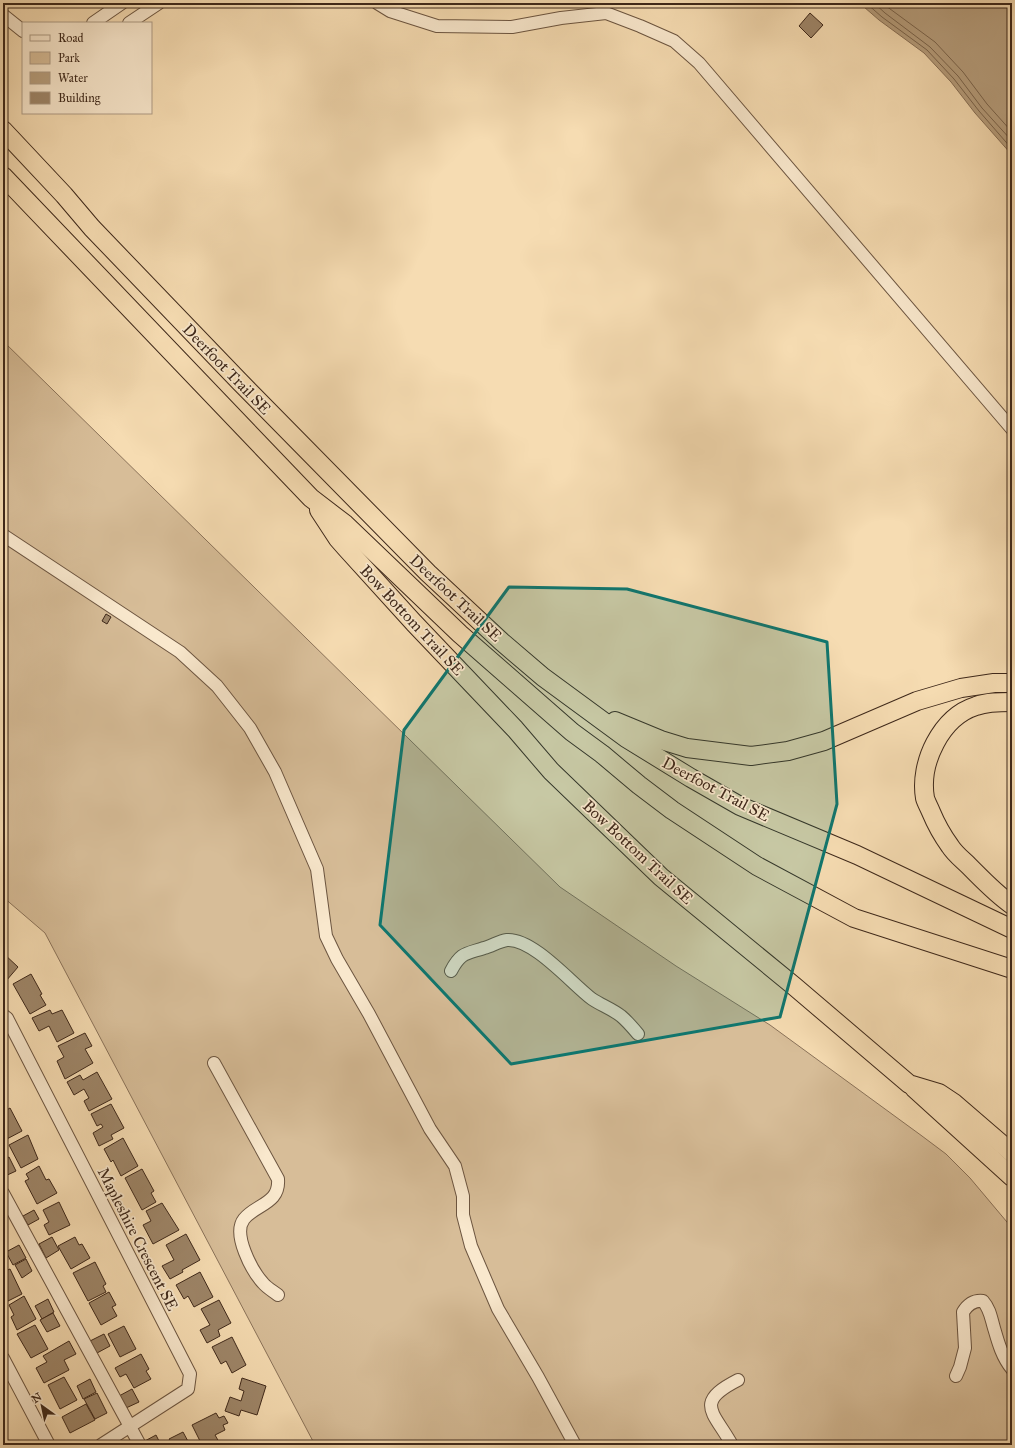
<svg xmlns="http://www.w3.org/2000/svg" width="1015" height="1448" viewBox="0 0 1015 1448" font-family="'IM FELL Great Primer',serif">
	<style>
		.green { fill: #d7bd98; stroke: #8a7259 }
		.water { fill: #b79f7e; stroke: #876f56 }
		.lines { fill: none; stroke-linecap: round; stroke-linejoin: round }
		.shore { stroke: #7a644c; stroke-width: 1 }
		.building { fill: #9e8669; stroke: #3e281a }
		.minor-casing { stroke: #6c5540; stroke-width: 14 }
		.highway-casing { stroke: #3e281a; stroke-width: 20 }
		.minor { stroke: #f9e8cd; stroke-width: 12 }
		.highway { stroke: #f6dcb2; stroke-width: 18 }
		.marked { fill: #0f766e; fill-opacity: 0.2; stroke: #0f766e; stroke-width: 3; stroke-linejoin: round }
		.labels { text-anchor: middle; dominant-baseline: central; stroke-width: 3.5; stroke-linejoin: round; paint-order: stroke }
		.street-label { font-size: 16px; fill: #3e281a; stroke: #f9e8cd }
	</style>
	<rect width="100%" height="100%" fill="#f6dcb2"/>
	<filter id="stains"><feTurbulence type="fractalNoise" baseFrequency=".005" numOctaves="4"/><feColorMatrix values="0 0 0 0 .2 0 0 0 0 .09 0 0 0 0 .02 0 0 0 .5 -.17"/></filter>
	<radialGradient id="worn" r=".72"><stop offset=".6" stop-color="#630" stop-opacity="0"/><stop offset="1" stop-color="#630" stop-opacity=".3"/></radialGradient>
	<!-- green -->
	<polygon class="green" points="3,341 560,887 676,966 770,1025 922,1136 946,1154 970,1178 1012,1228 1012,1445 315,1445 45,933 3,897"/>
	<!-- water -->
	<polygon class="water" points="857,3 1012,3 1012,155 975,113 951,82 924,53 879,20 864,7"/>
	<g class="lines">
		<!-- shore -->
		<g class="shore">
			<polyline points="866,3 882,17 927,50 954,79 979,111 1012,149"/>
			<polyline points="874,3 885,13 930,47 958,76 982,108 1012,141"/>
			<polyline points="882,3 935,42 963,72 987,104 1012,132"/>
		</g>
	</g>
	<!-- building -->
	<g class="building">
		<polygon points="810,13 823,25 811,38 799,26"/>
		<polygon points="106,614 111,617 107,624 102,621"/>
		<polygon points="3,953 18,967 6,981 3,978"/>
		<polygon points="31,974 42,994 40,995 46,1005 30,1014 13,984"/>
		<polygon points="50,1010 52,1014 62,1010 74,1033 57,1042 49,1026 39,1031 32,1018"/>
		<polygon points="85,1033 92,1046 85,1049 93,1063 65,1079 57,1061 64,1057 58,1046"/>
		<polygon points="97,1072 112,1099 89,1111 84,1101 89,1098 84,1089 74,1095 67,1082 80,1075 83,1080"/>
		<polygon points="111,1104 124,1128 111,1135 113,1139 99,1146 93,1133 103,1127 101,1124 97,1126 91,1114"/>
		<polygon points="10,1108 22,1131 3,1141 3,1112"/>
		<polygon points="28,1135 38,1159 21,1168 9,1145"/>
		<polygon points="123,1138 138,1166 121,1176 113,1160 111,1162 104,1149"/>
		<polygon points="9,1157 16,1171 3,1177 3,1160"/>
		<polygon points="39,1166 46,1180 49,1179 57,1193 37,1204 25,1181 29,1179 26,1174"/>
		<polygon points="142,1169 154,1191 151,1193 156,1202 142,1210 125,1178"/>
		<polygon points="59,1202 70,1225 49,1235 44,1225 49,1222 43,1210"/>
		<polygon points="162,1203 179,1230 153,1244 143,1225 151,1221 146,1211"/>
		<polygon points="34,1210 39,1219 28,1225 23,1216"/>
		<polygon points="186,1234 200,1260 182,1270 183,1272 170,1279 162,1266 174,1260 166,1245"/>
		<polygon points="52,1237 59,1250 46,1258 39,1244"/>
		<polygon points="75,1237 79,1245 82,1244 90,1258 71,1269 58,1246"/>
		<polygon points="19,1245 26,1258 13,1265 6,1252"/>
		<polygon points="26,1259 32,1271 22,1278 15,1265"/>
		<polygon points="95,1262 106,1284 103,1286 106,1292 88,1301 73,1273"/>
		<polygon points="10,1269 22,1294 6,1302 3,1297 3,1272"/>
		<polygon points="200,1272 213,1297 194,1307 188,1296 184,1299 176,1285"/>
		<polygon points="109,1292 116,1305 112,1307 117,1316 101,1325 89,1303"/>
		<polygon points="24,1296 36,1319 17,1330 11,1317 14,1315 9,1305"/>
		<polygon points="48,1299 54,1312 42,1319 35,1306"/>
		<polygon points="219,1300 231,1323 218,1330 220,1336 207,1343 200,1330 210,1325 201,1309"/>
		<polygon points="53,1313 60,1326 47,1332 40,1320"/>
		<polygon points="35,1325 48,1349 31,1358 17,1334"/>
		<polygon points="124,1326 136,1349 120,1357 108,1334"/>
		<polygon points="104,1334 110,1346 97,1353 90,1341"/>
		<polygon points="232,1337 246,1365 232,1373 226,1361 221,1364 212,1347"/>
		<polygon points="69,1341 76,1354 64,1360 69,1370 44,1383 36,1368 47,1362 43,1356"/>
		<polygon points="141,1354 149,1369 146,1371 151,1379 134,1388 126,1374 120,1377 115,1368"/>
		<polygon points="64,1377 77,1400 60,1409 48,1385"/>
		<polygon points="242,1378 266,1386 257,1415 241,1410 239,1416 225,1411 230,1397 241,1401 244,1391 239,1389"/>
		<polygon points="90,1379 96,1392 83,1399 77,1386"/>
		<polygon points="132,1389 139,1402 126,1408 119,1396"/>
		<polygon points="97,1393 107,1413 95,1419 84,1399"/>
		<polygon points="86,1404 95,1420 70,1433 62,1417"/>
		<polygon points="216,1413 219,1418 224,1416 228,1423 223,1425 225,1430 215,1435 219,1442 213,1445 206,1445 204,1441 201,1443 192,1425"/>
		<polygon points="183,1432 190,1445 164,1445 171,1442 169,1439"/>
		<polygon points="156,1435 161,1445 145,1445 143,1442"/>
	</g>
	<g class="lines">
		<!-- minor casing -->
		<g class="minor-casing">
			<g id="minor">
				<polyline points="377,3 390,11 437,26 512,27 561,18 606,13 640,26 674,41 699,63 1012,429"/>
				<polyline points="3,15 23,31"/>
				<polyline points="93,23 122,3"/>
				<polyline points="129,23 159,3"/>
				<polyline points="3,535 180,652 217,686 250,728 275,772 317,869 326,936 337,959 369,1014 430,1129 455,1166 463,1196 463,1215 471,1246 498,1309 538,1377 575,1445"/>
				<path d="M451,971C461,952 466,954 484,948C492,946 499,941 507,940C533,938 572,984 592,999C601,1005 612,1009 621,1016C627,1021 633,1028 638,1034"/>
				<polyline points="3,1015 7,1018 190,1374 188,1389 101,1445"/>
				<path d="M214,1063L278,1179C280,1204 256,1204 244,1219C232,1234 252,1271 263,1283C267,1288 273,1291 278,1295"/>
				<polyline points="3,1193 140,1445"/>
				<polyline points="3,1358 49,1445"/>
				<path d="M956,1376L960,1367L965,1348L963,1312C968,1304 974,1300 983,1301C990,1309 991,1318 994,1328C998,1342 1002,1357 1012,1369"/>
				<path d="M732,1445C714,1412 693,1403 738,1380"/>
			</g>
		</g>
		<!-- highway casing -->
		<g class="highway-casing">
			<g id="highway">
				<polyline points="3,130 64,195 92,228 240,382 428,573 502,642 543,677 626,738 691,778 740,806 857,855 1012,929"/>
				<polyline points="3,176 311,498 345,524 460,634 572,732 602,754 639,785 672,810 757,866 854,918 1012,969"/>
				<polyline points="319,510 338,539 345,547 414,623 515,729 551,771 661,877 794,986 909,1084 939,1093 954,1103 1012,1153"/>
				<path d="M1012,702C1000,702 987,702 976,706C941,717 919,763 925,798C926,802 929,807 931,812C936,824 942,835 950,846C955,854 963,860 969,866C983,880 996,894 1012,905"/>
				<polyline points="615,721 661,740 687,748 751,756 788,751 824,741 917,701 961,688 994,683 1012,683"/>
				<polyline points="914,1088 1012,1177"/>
			</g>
		</g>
		<!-- minor -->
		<use href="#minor" class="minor"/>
		<!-- highway -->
		<use href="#highway" class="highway"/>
	</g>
	<!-- marked area -->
	<path class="marked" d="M509,587L627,589L827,642L837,804L780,1017L511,1064L380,925L404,730Z"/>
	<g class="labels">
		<!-- street labels -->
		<g class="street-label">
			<text transform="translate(227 369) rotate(46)">Deerfoot Trail SE</text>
			<text transform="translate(456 598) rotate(43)">Deerfoot Trail SE</text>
			<text transform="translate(412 620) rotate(47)">Bow Bottom Trail SE</text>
			<text transform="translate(716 789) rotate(28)">Deerfoot Trail SE</text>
			<text transform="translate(638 852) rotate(43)">Bow Bottom Trail SE</text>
			<text transform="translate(138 1239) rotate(63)">Mapleshire Crescent SE</text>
		</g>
	</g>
	<!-- margin -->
	<rect width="1015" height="1448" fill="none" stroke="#f6dcb2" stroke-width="16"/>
	<rect x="4" y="4" width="1007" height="1440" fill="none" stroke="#3e281a" stroke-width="2"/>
	<rect x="8" y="8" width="999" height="1432" fill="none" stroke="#3e281a"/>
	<!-- legend -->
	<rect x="22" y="22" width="130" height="92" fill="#f9e8cd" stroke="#ae9b85"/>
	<rect x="30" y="35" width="20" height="6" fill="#f9e8cd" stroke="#ae9b85"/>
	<text x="58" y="42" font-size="12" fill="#3e281a">Road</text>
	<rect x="30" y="52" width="20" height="12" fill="#d7bd98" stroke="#ae9b85"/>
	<text x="58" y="62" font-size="12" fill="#3e281a">Park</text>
	<rect x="30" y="72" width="20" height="12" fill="#b79f7e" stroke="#ae9b85"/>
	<text x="58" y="82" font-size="12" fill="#3e281a">Water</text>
	<rect x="30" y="92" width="20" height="12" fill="#9e8669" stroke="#ae9b85"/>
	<text x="58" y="102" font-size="12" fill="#3e281a">Building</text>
	<!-- north arrow -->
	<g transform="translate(42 1406) rotate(327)" stroke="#f9e8cd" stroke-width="3" paint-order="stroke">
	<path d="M0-3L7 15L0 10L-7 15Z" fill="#3e281a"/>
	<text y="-6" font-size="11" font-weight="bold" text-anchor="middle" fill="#3e281a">N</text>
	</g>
	<rect width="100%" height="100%" filter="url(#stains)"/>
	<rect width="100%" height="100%" fill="url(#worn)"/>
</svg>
